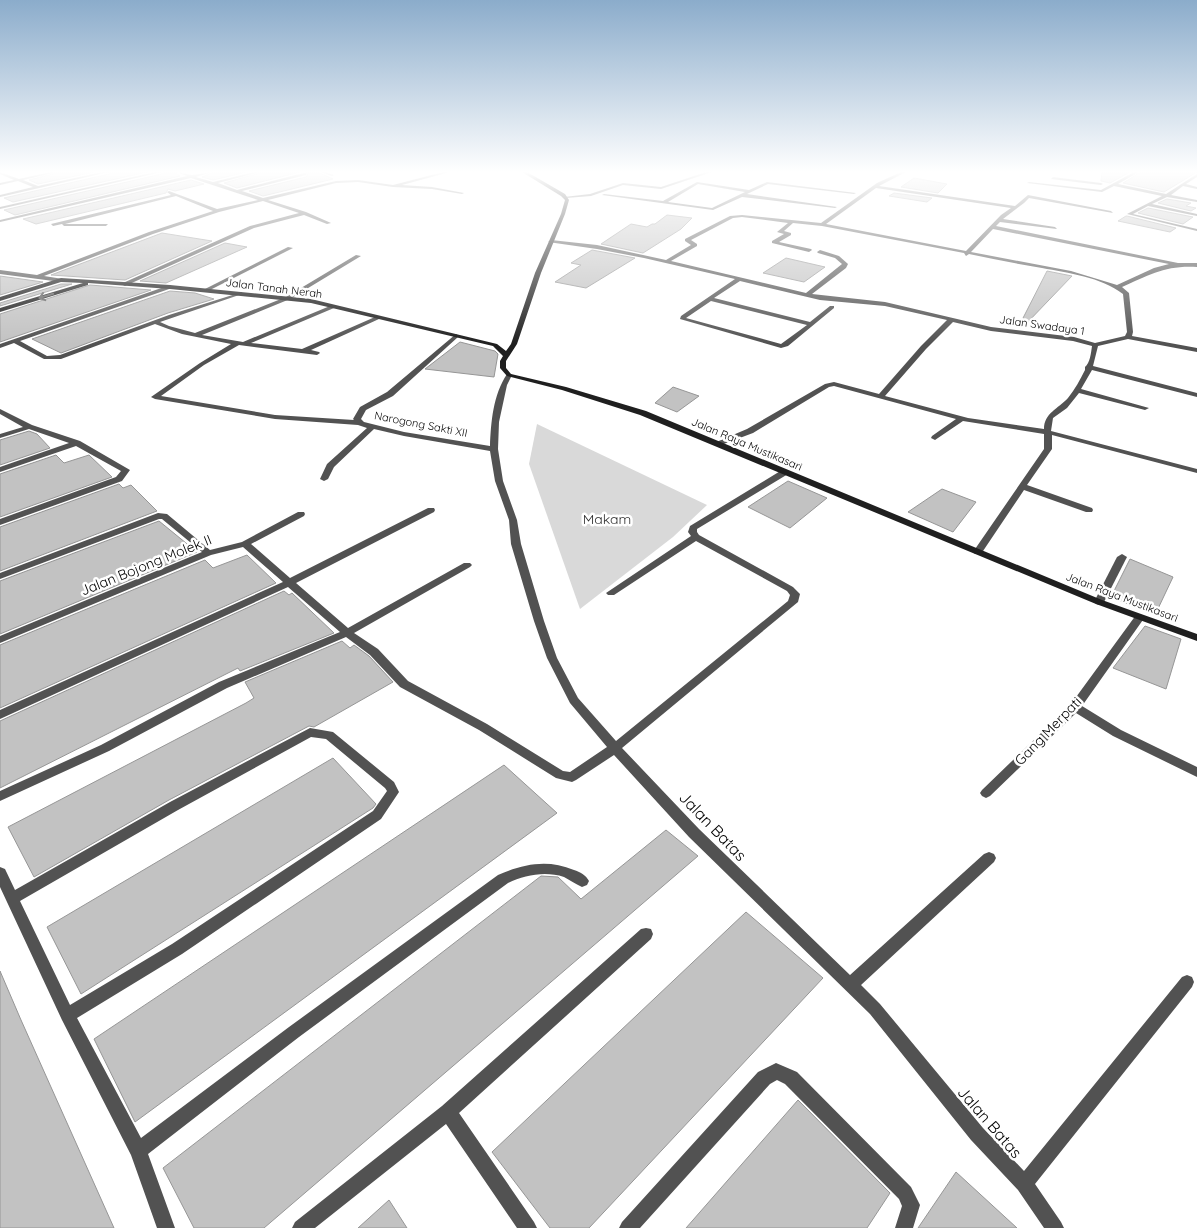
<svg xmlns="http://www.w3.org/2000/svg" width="1197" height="1228" viewBox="0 0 1197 1228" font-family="Quicksand,sans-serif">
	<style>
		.green { fill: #d9d9d9 }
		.building { fill: #c2c2c2; stroke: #969696 }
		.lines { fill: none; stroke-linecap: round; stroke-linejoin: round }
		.street { fill: #525252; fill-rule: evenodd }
		.secondary { fill: #1f1f1f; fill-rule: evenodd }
		.oneway { stroke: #626262 }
		.labels { text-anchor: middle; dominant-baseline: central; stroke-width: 5; stroke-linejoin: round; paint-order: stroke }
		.far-street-label { font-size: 11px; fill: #000; stroke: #fff }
		.park-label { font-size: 14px; fill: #303030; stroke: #fff }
		.street-label { font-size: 14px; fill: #000; stroke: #fff }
		.near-street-label { font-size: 16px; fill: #000; stroke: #fff }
	</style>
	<rect width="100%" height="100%" fill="#fff"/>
	<!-- green -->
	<polygon class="green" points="537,424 707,505 673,537 580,609 529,464"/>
	<!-- building -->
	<g class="building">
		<polygon points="60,172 94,172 38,184 29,180"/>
		<polygon points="111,172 147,172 13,202 4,198 109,174"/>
		<polygon points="164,172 174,172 180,176 15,215 4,210 162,174"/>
		<polygon points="214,172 246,172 213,180 202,177"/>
		<polygon points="263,172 300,172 237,188 224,183"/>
		<polygon points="309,172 318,172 333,179 263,196 249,191 306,177"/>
		<polygon points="1102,172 1130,172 1110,183 1101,181"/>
		<polygon points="1141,172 1197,172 1164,192 1123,183"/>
		<polygon points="914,178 947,184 938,193 901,187"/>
		<polygon points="191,180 204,184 175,191 168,189 166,193 36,224 23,219"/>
		<polygon points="894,193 932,198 927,202 889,196"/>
		<polygon points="1167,199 1191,203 1186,206 1196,208 1191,211 1158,203"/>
		<polygon points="1148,208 1193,217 1183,224 1138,213"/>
		<polygon points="667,215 692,218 681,229 643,253 601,244 631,224 647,227 652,224 655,224"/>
		<polygon points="1126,216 1127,216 1176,228 1170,232 1118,221"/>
		<polygon points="162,233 212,241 125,280 51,275"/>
		<polygon points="225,243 247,247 166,283 140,281"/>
		<polygon points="592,250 635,258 586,288 555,282 581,265 571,263"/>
		<polygon points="786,258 825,267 804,282 763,273"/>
		<polygon points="1047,271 1072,276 1025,325 1021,322"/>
		<polygon points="0,276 43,282 0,295"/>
		<polygon points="61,284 72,284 0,306 0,303"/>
		<polygon points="90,285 151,290 0,342 0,314"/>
		<polygon points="170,291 195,293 214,299 168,313 61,353 32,339"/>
		<polygon points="460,342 495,351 498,354 494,377 425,369"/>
		<polygon points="673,387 699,396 677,412 655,403"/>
		<polygon points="29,431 37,434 50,448 0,465 0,440"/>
		<polygon points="56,455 64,463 89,455 112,477 0,517 0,474"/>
		<polygon points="788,481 827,498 790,528 748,507"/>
		<polygon points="119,484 123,488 131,485 157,511 0,571 0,527"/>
		<polygon points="942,489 976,502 953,532 908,512"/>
		<polygon points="159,521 197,552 0,634 0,581"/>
		<polygon points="247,555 276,583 0,708 0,645 205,560 213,568"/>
		<polygon points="1130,559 1173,577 1155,615 1111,597"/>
		<polygon points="284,591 289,595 292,593 334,633 240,671 238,668 0,788 0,721"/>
		<polygon points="1145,626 1181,639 1166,689 1113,668"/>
		<polygon points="342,641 350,648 354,645 369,656 393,682 314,727 309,726 169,800 34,877 8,827 246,703 254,698 245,682"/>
		<polygon points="333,758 376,804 373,808 81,994 47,927"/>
		<polygon points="504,765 557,813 135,1122 94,1039"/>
		<polygon points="666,830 698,856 264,1228 194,1228 163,1168 541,876 558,877 581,899"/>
		<polygon points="746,912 823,978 589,1228 550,1228 492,1152"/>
		<polygon points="0,971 21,1020 114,1228 0,1228"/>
		<polygon points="798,1100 890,1193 867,1228 686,1228"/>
		<polygon points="956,1172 1017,1228 918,1228"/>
		<polygon points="389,1200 407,1228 358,1228"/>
	</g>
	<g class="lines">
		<!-- street -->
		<g class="street">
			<polygon points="0,172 19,179 50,172 58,172 23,180 38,186 102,172 109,172 0,197 0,195 33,187 18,181 0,185 0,183 14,180 0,174"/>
			<polygon points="155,172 162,172 0,209 0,207"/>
			<polygon points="176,172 192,175 212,172 196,177 213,182 254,172 261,172 218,183 237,190 307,172 306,175 242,191 263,198 336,181 358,180 393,185 443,172 450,172 402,185 432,187 464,193 462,194 432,189 393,187 358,182 336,183 268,200 306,212 331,223 327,224 304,215 254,228 125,286 123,285 123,283 250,226 299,213 263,201 219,212 153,234 44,276 63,279 63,281 61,282 0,274 0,270 37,275 149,232 213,211 176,196 65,224 108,224 106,226 64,226 62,224 53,226 51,224 171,195 167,192 169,191 217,209 258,200 191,178 0,222 0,220 187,176"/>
			<polygon points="320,172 326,172 334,175 332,176"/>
			<polygon points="706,172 712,172 661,189 623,185 591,196 566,198 564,197 590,194 623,183 661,187"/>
			<path d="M901,172H906L879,186L1015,206L1028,195L1111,211L1113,213L1029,198L1024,203L1003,219L1055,227L1057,229L1000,222L996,226L1178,263H1197V267C1166,265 1149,275 1122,287L1129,293L1133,332L1132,336L1197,348V352L1128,339L1098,346L1093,366L1197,393V397L1092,370L1081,389L1149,408L1145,410L1079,393L1067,408L1053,418L1051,431L1197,469V473L1052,435V449L1027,485L1092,508L1093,510L1092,512H1086L1024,490L981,554H975L973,552L1044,449V434L963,421L935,440L931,438L932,436L956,419L834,386L829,387L753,433L721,445H718L714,443L747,429L825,384L834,382L879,394L921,346L947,320L885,306L820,300L740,281L714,298L810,322L830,306H834V308L788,346L781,348L680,319L681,316L735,279L644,258L597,249L548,242L551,240L597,245L666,260L691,245L685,241V239L730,216L742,215L821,223L877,183ZM876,188L1011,208L1001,215L966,251L826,224ZM742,217L788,223L777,232L784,234L772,241V243L809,252L812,250L811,249L779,242L791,235V233L784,231L793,223L822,226L964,253L966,256L969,254C993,259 1017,264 1042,268C1068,273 1101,277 1123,294L1127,332L1125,336L1095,343L1074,337L991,327L885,302L812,294L846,268L848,264L839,256L820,250L817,252L818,253L835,258L842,264L806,293L671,261L697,246V244L691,240L733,218ZM993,229L1169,264L1154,268L1117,285L1071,271L971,252ZM711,301L807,325L781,344L686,318ZM953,322L991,331L1073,341L1092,346C1091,353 1090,363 1085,367V370C1080,380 1075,389 1068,398C1058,409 1044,413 1044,429L968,418L885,396L926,349Z"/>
			<polygon points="1134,172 1139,172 1118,184 1166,194 1197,174 1197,177 1186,184 1197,187 1197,189 1183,186 1171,195 1197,200 1197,202 1167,197 1152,204 1197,214 1197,216 1148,206 1133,214 1197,229 1197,231 1127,214 1162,196 1114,186 1102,192 1027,183 1029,182 1101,190"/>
			<polygon points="1053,177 1101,183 1103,184 1101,185 1051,179"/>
			<path d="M697,182L749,190L767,182L856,193L854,194L768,184L747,194L837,207L835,208L742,197L713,210L602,195L604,194L663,201ZM698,184L745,192L712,208L668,202Z"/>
			<polygon points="288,247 293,248 208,291 203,290"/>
			<path d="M356,255L361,256L290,299L202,335L243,342L330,306H334V308L251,343L302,349L375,317H379V319L311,350L319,352L320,353L317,355L239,345L204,365L161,396L275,415L354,420L353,419L360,407L387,392L456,334L459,336L458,337L393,396L366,410L361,419L364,422L404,432L490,446C491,422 493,395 507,374H511L512,375L507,385L499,422L498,449L503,481L517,520L521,544L544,621L557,658L578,698L616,741L788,601L790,595L787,591L696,541L614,595H608L606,593L691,536L688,532L690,526L782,470H788V474L697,529V532L699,535L793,587L800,594L798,602L622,748L699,829L850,975L984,854L989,852L994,854L996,858L994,862L861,985L880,1004L983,1128L1024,1171L1182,977L1187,975L1192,977L1194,982L1192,987L1035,1184L1061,1222L1064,1228H1044L1018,1190L971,1140L870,1014L689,837L614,755L576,780L572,782L556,778L479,730L400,687L370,655L346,637L227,688L109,751L0,801V791L101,745L219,682L340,632L288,587L0,719V710L283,582L243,547L211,555L0,643V636L202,552L162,519H159L0,579V573L158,513L167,514L210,550L242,542L298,512H304L305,514L304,516L251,544L290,578L428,508H434L435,510L434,512L296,583L348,628L464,563H470L472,565L470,567L354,633L378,649L408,681L487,724L563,771L570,772L607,747L570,703L547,658L534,621L511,544L509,520L495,481L490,451L404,436L374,429L334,467L328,479L324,481L320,479L327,464L367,428L358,425L275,419L155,399L151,397L200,363L231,344L182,334L155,324L61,359H44L14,343L0,348V344L170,285L173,287L172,288L20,341L47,356L60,355L169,315L242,292V294L160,322L169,326L195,333L286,297Z"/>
			<polygon points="0,409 32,425 80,441 130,470 122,481 0,525 0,519 116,477 121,471 76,446 0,472 0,467 69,443 29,429 0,438 0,434 23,427 0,414"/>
			<polygon points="1122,554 1127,557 1104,602 1099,605 1096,604 1094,602 1117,557"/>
			<polygon points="1140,614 1145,617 1082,706 1121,730 1197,767 1197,777 1113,736 1076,713 990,796 986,798 982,796 980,793 982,790 1071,704 1136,615"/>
			<path d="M310,728L333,732L394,782L399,792L381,819L182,954L77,1018L141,1138L289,1027L498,875C524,864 547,859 574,870C580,872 586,875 589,881L587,885L582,887C575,884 570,880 564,877C545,871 525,875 508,883L299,1037L148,1154L175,1228H157L131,1155L62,1020L0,887V867L5,869L15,890L170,802ZM311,737L326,739L385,788L387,791L373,811L172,944L70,1005L20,901L178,810Z"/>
			<polygon points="646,928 651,929 653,934 651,939 459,1113 534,1222 537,1228 517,1228 446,1124 315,1228 292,1228 295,1222 442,1106 641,929"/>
			<polygon points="776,1063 797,1072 911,1187 920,1205 913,1228 895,1228 902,1206 899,1199 785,1084 777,1080 770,1084 640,1228 619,1228 622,1222 758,1072"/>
		</g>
		<!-- secondary -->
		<polygon class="secondary" points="522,172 527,172 565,194 569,200 565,214 541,273 517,344 506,361 506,368 511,374 566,387 646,411 1102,600 1197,634 1197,641 1096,604 640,415 562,390 507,376 500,368 500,361 503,356 493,346 311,303 170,289 88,283 88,285 0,312 0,308 83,283 61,282 0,301 0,297 61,278 170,285 311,299 497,344 506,351 511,344 535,273 561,214 565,200 561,196"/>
	</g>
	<!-- one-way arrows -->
	<defs><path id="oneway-shaft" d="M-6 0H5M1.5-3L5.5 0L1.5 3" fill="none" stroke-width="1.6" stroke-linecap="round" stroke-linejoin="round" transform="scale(1.25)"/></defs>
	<use class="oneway" href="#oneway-shaft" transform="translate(46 296) rotate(163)"/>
	<!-- sky -->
	<linearGradient id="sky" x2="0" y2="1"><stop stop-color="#8baccb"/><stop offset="0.5" stop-color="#fff"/><stop offset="1" stop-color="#fff" stop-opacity="0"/></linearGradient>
	<rect width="1197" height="344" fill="url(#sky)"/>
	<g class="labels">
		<!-- far-street labels -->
		<g class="far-street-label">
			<text transform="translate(274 288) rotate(7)">Jalan Tanah Nerah</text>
			<text transform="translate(1042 325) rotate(8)">Jalan Swadaya 1</text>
			<text transform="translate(421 424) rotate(11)">Narogong Sakti XII</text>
			<text transform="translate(747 444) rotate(23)">Jalan Raya Mustikasari</text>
			<text transform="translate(1122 597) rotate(21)">Jalan Raya Mustikasari</text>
		</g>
		<!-- park labels -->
		<g class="park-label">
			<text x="607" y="519">Makam</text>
		</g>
		<!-- street labels -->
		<g class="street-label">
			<text transform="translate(146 565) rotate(-22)">Jalan Bojong Molek II</text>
			<text transform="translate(1048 731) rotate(-46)">Gang Merpati</text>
		</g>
		<!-- near-street labels -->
		<g class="near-street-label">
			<text transform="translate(713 826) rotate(46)">Jalan Batas</text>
			<text transform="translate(990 1122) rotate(49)">Jalan Batas</text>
		</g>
	</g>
</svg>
